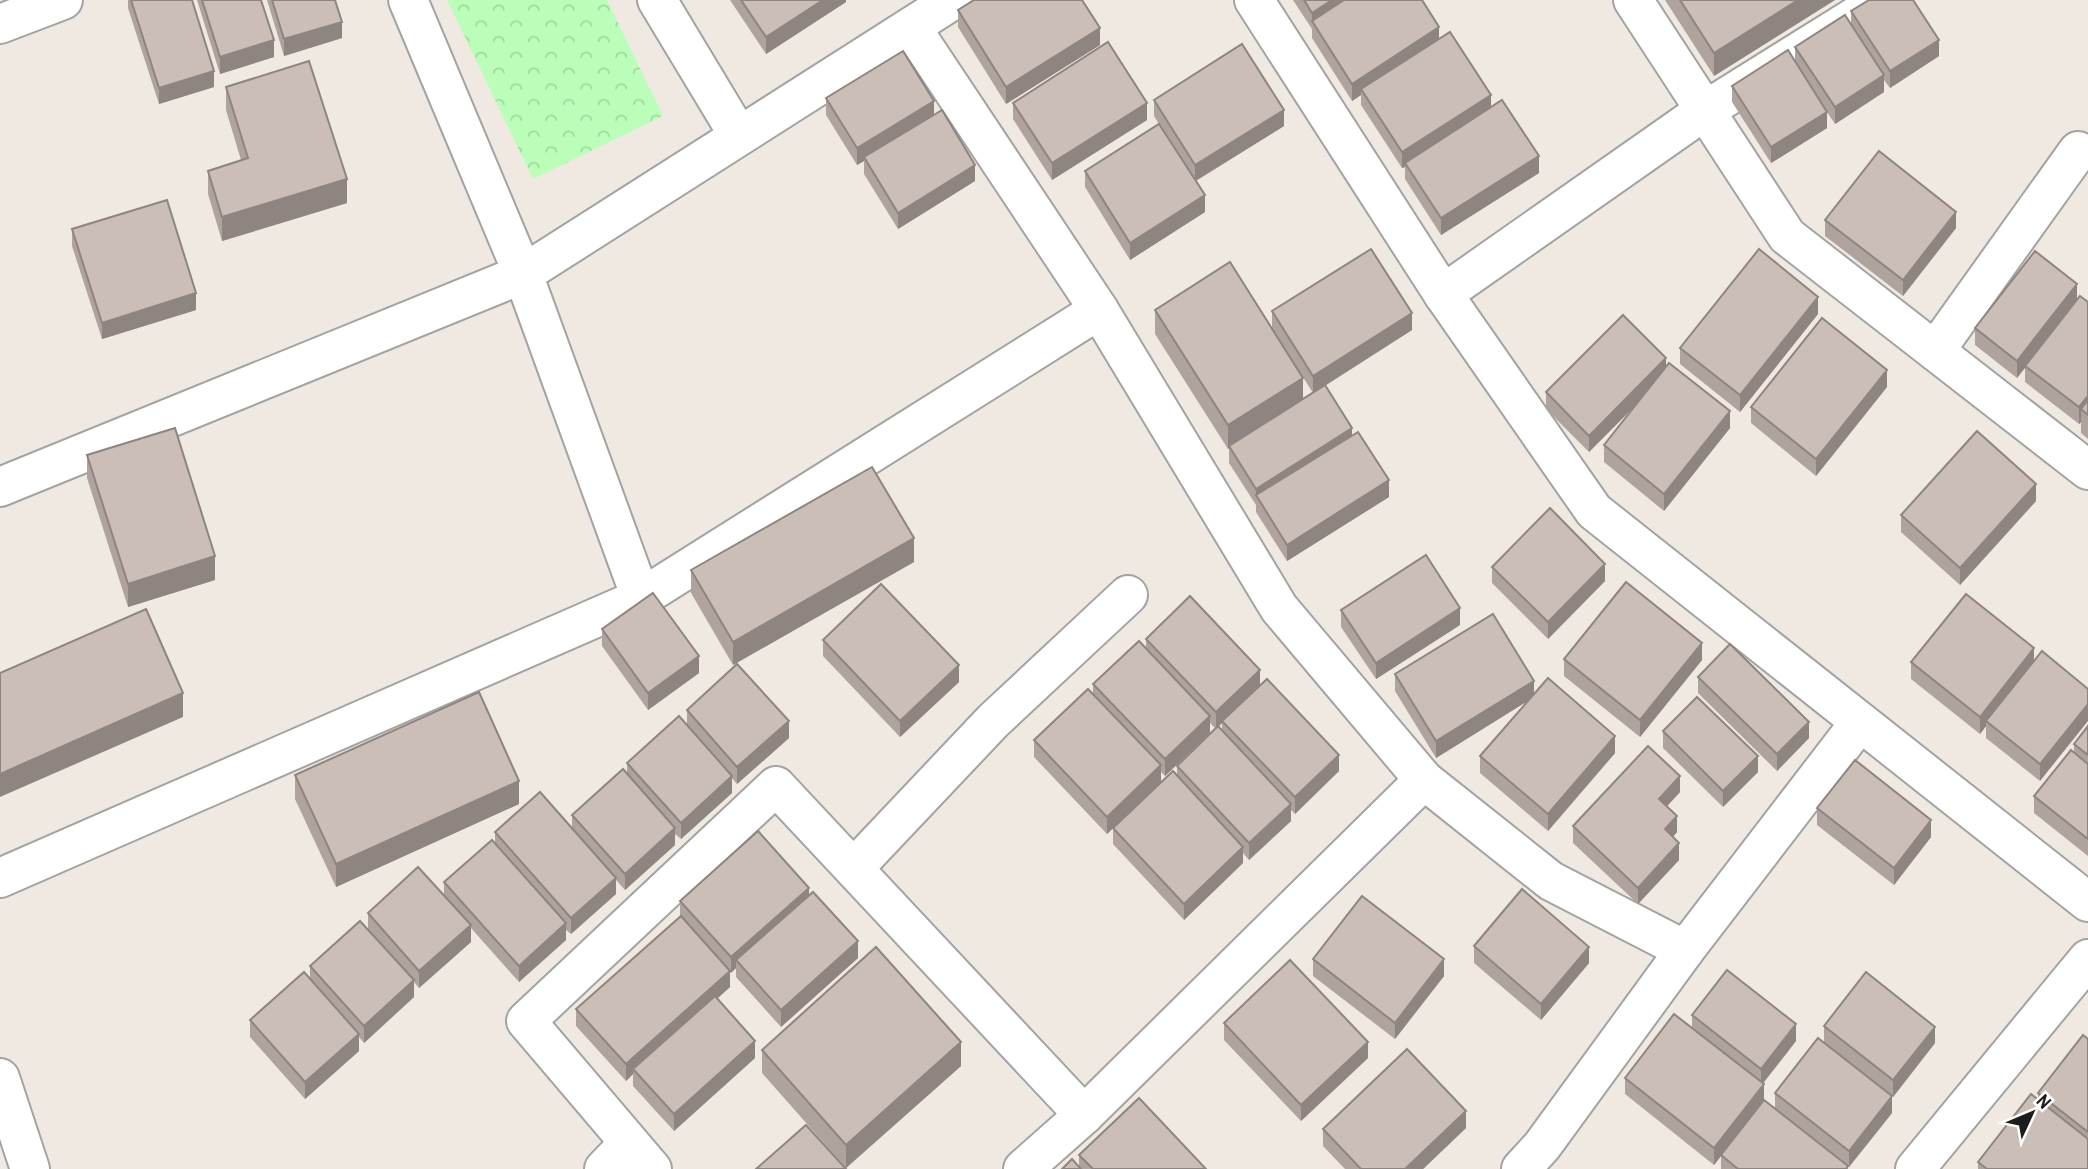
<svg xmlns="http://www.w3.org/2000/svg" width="2088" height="1169" viewBox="0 0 2088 1169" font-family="'Archivo Narrow',sans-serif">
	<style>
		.park { fill: url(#park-crowns) }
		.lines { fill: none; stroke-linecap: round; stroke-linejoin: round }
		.street-casing { stroke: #a3a3a3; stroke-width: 42 }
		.street { stroke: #fff; stroke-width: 38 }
		.wall { fill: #afa39d; fill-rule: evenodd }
		.shaded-wall { fill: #8e8580 }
		.building { fill: #cbbeb7; stroke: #8e8580; stroke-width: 2 }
	</style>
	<defs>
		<pattern id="park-crowns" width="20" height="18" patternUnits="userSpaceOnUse" patternTransform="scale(1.75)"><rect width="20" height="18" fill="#bbfeb9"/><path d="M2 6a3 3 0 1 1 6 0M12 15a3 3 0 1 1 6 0" fill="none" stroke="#a0d99e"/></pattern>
	</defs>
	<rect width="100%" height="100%" fill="#efe9e1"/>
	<!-- park -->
	<polygon class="park" points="447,0 607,0 663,116 533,179"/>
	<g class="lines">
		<!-- street casing -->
		<g class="street-casing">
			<g id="street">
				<polyline points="408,0 523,274 641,598"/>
				<polyline points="657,0 739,136"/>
				<polyline points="1254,0 1443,294 1594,511 2088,902"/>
				<polyline points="1633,0 1787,236 2088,470"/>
				<polyline points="0,24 63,0"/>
				<polyline points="911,27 1099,310 1279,608 1424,780 1551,881 1685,950"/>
				<polyline points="1443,294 1704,111 1882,0"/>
				<polyline points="1935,351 2078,151"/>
				<polyline points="0,487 523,274 953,0"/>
				<polyline points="854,868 993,721 1128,595"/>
				<polyline points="0,878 641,598 1099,310"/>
				<polyline points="0,1078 30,1169"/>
				<polyline points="604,1169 628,1144"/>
				<polyline points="652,1169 526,1021 776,786 1084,1115"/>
				<polyline points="1023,1169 1084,1115 1424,780"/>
				<polyline points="1521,1169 1542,1146 1685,950 1860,722"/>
				<polyline points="1915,1169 2088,959"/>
			</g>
		</g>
		<!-- street -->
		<use href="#street" class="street"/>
	</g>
	<!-- wall -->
	<g class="wall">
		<polygon points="128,0 192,0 214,87 159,104 128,8"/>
		<polygon points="197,0 261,0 274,57 220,74"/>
		<polygon points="267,0 335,0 342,38 284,56"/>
		<polygon points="730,0 846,0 846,2 766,54"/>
		<polygon points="1293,0 1422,0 1439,38 1491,107 1539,173 1441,235 1405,179 1405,167 1402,168 1361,105 1361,95 1352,101 1312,38 1312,29"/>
		<polygon points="1665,0 1835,0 1714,76"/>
		<polygon points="958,10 1100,45 1006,104 958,27"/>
		<polygon points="1851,11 1939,56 1890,88 1884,80 1884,92 1835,124 1827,112 1827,128 1771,163 1732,102 1732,86 1795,61 1795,47 1851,24"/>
		<polygon points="226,87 347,203 222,241 208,194 208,171 241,160 226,110"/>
		<polygon points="826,98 934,115 975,181 898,229 864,174 864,161 857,165 826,115"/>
		<polygon points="1154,100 1284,126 1196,181 1205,212 1130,260 1085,187 1085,171 1159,124 1154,116"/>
		<polygon points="1013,103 1147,120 1052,180 1013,119"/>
		<polygon points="1825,220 1956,228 1903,296 1825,236"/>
		<polygon points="72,229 196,310 102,339 72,246"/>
		<polygon points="2077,299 2088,302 2088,439 2081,433 2081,422 2079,424 2025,382 2025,368 2017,378 1975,345 1975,328"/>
		<path d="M1155,310L1272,328V311L1412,330L1325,386L1352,435L1389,497L1287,561L1256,512V505L1229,463V448L1228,449L1155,334ZM1275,333L1313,393L1303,399Z"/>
		<polygon points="1818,314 1740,412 1680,364 1680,348"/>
		<polygon points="1666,368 1730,428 1664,511 1604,462 1604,445 1636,404 1589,452 1546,409 1546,392"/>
		<polygon points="1887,387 1816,476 1751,423 1751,407"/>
		<polygon points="87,455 215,580 128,607 87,478"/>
		<polygon points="2036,501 1960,585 1901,532 1901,515"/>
		<polygon points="914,562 733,665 691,593 691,570"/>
		<polygon points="1492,567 1605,581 1548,639 1492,583"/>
		<polygon points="1341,610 1460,625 1376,679 1341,627"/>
		<polygon points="602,629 699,673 648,710 602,646"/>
		<polygon points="1146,639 1260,686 1339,771 1295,814 1291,810 1291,821 1249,860 1243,853 1243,863 1184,920 1113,844 1113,828 1177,776 1177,766 1222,731 1222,722 1216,729 1210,723 1210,733 1165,776 1161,772 1161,782 1107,834 1034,757 1034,740 1093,694 1093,684 1146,648"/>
		<polygon points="823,640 959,682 900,737 823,656"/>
		<polygon points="2042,651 2040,781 1986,738 1986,726 1980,734 1911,679 1911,662 2034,661"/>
		<polygon points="1564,659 1702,660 1640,737 1564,676"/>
		<polygon points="1395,674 1534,693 1615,753 1548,831 1480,773 1480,756 1526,702 1436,758 1395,691"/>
		<polygon points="1698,677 1809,738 1777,771 1698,693"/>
		<polygon points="687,710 789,738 737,784 732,778 732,793 681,839 675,834 675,845 625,890 616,880 616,894 571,934 566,930 566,940 519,982 471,928 471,942 419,988 414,982 414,997 364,1043 359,1037 359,1051 305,1099 250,1037 250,1020 310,979 310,966 368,929 368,913 444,896 444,882 495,843 495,832 572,828 572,815 627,773 627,763 687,725"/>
		<polygon points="2088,726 2088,856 2034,813 2034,796 2074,752 2074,744"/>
		<polygon points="1663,731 1758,772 1723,807 1663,748"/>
		<polygon points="295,775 519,804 336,887 295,799"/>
		<polygon points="1680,792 1667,806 1677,832 1673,837 1679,860 1638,904 1573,843 1573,826"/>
		<polygon points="1817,808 1931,837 1894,885 1817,825"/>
		<polygon points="809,896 858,958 781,1027 736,977 736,968 730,973 730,987 717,999 755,1058 674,1131 633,1086 633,1074 626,1081 576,1026 576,1009 680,916 680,901"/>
		<polygon points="1474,946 1589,963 1541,1020 1474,963"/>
		<polygon points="1313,959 1444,976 1395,1039 1313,976"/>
		<polygon points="1692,1015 1796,1041 1763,1083 1764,1100 1775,1108 1775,1093 1824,1042 1824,1026 1935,1043 1893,1097 1892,1096 1892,1113 1849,1167 1848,1166 1848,1169 1721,1169 1721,1156 1714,1165 1625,1094 1625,1078 1692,1028"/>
		<polygon points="1224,1023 1368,1058 1301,1121 1224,1040"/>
		<polygon points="2088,1039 2088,1169 1978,1169 1978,1162 2038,1099 2038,1093"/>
		<polygon points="762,1050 961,1066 846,1168 762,1073"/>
		<polygon points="1466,1128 1423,1169 1345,1169 1323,1146 1323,1129"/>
		<polygon points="1079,1155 1206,1169 1062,1169 1079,1167"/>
	</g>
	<!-- shaded-wall -->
	<g class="shaded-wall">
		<polygon points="823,0 846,0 846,2 766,54 766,37"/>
		<polygon points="1332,0 1358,0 1312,21 1312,13"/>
		<polygon points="1798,0 1835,0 1714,76 1714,53"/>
		<polygon points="342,22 342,38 284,56 284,39"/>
		<polygon points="1439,27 1439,44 1361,89 1361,95 1352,101 1352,84"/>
		<polygon points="1100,28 1100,45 1006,104 1006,87"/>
		<polygon points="274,40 274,57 220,74 220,57"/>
		<polygon points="1939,40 1939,56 1890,88 1890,71"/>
		<polygon points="214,71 214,87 159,104 159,88"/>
		<polygon points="1884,75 1884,92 1835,124 1835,107"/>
		<polygon points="1491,95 1491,111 1405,163 1405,167 1402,168 1402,152"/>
		<polygon points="934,101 934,118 864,157 864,161 857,165 857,148"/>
		<polygon points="1147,103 1147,120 1052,180 1052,163"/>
		<polygon points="1284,110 1284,126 1195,181 1195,165"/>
		<polygon points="1827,112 1827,128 1771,163 1771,147"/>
		<polygon points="1539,156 1539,173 1441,235 1441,218"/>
		<polygon points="975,165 975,181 898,229 898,213"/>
		<polygon points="347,179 347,203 222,241 222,217"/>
		<polygon points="1205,195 1205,212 1130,260 1130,243"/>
		<polygon points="1956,212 1956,228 1903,296 1903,280"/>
		<polygon points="2077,284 2077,300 2017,378 2017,361"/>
		<polygon points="196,293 196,310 102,339 102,323"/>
		<polygon points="1818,297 1818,314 1740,412 1740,395"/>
		<polygon points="1412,313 1412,330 1313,393 1313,376"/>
		<polygon points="1666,358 1666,375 1589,452 1589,436"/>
		<polygon points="1887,370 1887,387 1816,476 1816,459"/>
		<polygon points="1303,378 1303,402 1228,449 1228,425"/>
		<polygon points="2088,396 2088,413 2081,409 2081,422 2079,424 2079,407"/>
		<polygon points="1730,411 1730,428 1664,511 1664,494"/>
		<polygon points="1352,428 1352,445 1256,495 1256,506 1256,489"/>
		<polygon points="1389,480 1389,497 1287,561 1287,545"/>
		<polygon points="2036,484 2036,501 1960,585 1960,568"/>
		<polygon points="914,538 914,562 733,665 733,642"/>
		<polygon points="215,556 215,580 128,607 128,584"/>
		<polygon points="1605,564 1605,581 1548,639 1548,622"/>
		<polygon points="1460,608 1460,625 1376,679 1376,663"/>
		<polygon points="1702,643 1702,660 1640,737 1640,720"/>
		<polygon points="2034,648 2034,665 1986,721 1986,726 1980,734 1980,717"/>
		<polygon points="699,656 699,673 648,710 648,693"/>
		<polygon points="959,665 959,682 900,737 900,721"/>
		<polygon points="1260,670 1260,687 1216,729 1216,712"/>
		<polygon points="1534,681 1534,697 1436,758 1436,741"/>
		<polygon points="183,693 183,717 0,797 0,774"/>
		<polygon points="2088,704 2088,721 2040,781 2040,764"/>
		<polygon points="1210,716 1210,733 1165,776 1165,759"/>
		<polygon points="789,721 789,738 737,784 737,767"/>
		<polygon points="1809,722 1809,738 1777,771 1777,754"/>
		<polygon points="1615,736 1615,753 1548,831 1548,814"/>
		<polygon points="1339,755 1339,771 1295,814 1295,797"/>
		<polygon points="1758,756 1758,772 1723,807 1723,791"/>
		<polygon points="1161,765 1161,782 1107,834 1107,817"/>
		<polygon points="732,776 732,793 681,839 681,823"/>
		<polygon points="1680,776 1680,792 1659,815 1659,799"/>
		<polygon points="519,781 519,804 336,887 336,864"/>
		<polygon points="1291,804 1291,821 1249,860 1249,843"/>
		<polygon points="1677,816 1677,832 1665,846 1665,829"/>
		<polygon points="1931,820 1931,837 1894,885 1894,868"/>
		<polygon points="675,828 675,845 625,890 625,874"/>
		<polygon points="1679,843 1679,860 1638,904 1638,888"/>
		<polygon points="1243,847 1243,863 1184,920 1184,904"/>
		<polygon points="616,878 616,894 571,934 571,918"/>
		<polygon points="809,888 809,905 736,960 736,968 731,973 731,957"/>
		<polygon points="566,923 566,940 519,982 519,966"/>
		<polygon points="471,925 471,942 419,988 419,971"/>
		<polygon points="858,941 858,958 781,1027 781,1010"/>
		<polygon points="1589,947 1589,963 1541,1020 1541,1004"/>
		<polygon points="1444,959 1444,976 1395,1039 1395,1023"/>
		<polygon points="730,971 730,987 635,1072 633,1069 633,1074 626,1081 626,1064"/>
		<polygon points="414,980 414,997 364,1043 364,1026"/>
		<polygon points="1796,1024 1796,1041 1761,1086 1761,1069"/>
		<polygon points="1935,1027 1935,1043 1893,1097 1893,1080"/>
		<polygon points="359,1034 359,1051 305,1099 305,1082"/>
		<polygon points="755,1041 755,1058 674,1131 674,1114"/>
		<polygon points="961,1042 961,1066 846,1168 846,1145"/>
		<polygon points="1368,1042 1368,1058 1301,1121 1301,1105"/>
		<polygon points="1764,1084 1764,1101 1714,1165 1714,1148"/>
		<polygon points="1892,1096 1892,1113 1849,1167 1849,1151"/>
		<polygon points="1466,1111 1466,1128 1423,1169 1405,1169"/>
	</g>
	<!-- building -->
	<g class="building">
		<polygon points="131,0 192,0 214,71 159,88"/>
		<polygon points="202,0 261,0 274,40 220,57"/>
		<polygon points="272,0 335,0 342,22 284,39"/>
		<polygon points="741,0 823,0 766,37"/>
		<polygon points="974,0 1082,0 1100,28 1006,87 958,10"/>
		<polygon points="1304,0 1332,0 1312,13"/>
		<polygon points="1344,0 1422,0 1439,27 1352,84 1312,21"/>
		<polygon points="1680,0 1798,0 1714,53"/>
		<polygon points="1869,0 1913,0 1939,40 1890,71 1851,11"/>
		<polygon points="1845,15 1884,75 1835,107 1795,47"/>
		<polygon points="1450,32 1491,95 1402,152 1361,89"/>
		<polygon points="1108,42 1147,103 1052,163 1013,103"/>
		<polygon points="1242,44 1284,110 1195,165 1154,100"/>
		<polygon points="1788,50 1827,112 1771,147 1732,86"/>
		<polygon points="903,51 934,101 857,148 826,98"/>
		<polygon points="309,61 347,179 222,217 208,171 248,158 226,87"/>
		<polygon points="1502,100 1539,156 1441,218 1405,163"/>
		<polygon points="942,110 975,165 898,213 864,157"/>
		<polygon points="1159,124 1205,195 1130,243 1085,171"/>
		<polygon points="1879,151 1956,212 1903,280 1825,220"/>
		<polygon points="167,200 196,293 102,323 72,229"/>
		<polygon points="1371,249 1412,313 1313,376 1272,311"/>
		<polygon points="1759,249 1818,297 1740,395 1680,348"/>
		<polygon points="2035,251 2077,284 2017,361 1975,328"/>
		<polygon points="1230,262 1303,378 1228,425 1155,310"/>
		<polygon points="2080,296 2088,302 2088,396 2079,407 2025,366"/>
		<polygon points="1623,315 1666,358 1589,436 1546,392"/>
		<polygon points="1822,318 1887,370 1816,459 1751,407"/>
		<polygon points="1669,363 1730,411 1664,494 1604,445"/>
		<polygon points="1325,385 1352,428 1256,489 1229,446"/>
		<polygon points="2088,400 2088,415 2081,409"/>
		<polygon points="175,428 215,556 128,584 87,455"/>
		<polygon points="1977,431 2036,484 1960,568 1901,515"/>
		<polygon points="1358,432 1389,480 1287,545 1256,495"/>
		<polygon points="872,467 914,538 733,642 691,570"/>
		<polygon points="1550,508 1605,564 1548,622 1492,567"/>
		<polygon points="1426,555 1460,608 1376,663 1341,610"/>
		<polygon points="1626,582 1702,643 1640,720 1564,659"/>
		<polygon points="881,584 959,665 900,721 823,640"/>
		<polygon points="653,593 699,656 648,693 602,629"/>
		<polygon points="1966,594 2034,648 1980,717 1911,662"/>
		<polygon points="1190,596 1260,670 1216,712 1146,639"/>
		<polygon points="146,609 183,693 0,774 0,673"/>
		<polygon points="1493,614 1534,681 1436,741 1395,674"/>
		<polygon points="1139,641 1210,716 1165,759 1093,684"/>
		<polygon points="1730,644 1809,722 1777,754 1698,677"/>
		<polygon points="2042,651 2088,689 2088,704 2040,764 1986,721"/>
		<polygon points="737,664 789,721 737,767 687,710"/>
		<polygon points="1548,678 1615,736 1548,814 1480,756"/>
		<polygon points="1267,679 1339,755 1295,797 1222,721"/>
		<polygon points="1088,689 1161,765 1107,817 1034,740"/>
		<polygon points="479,692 519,781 336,864 295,775"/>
		<polygon points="1697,697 1758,756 1723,791 1663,731"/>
		<polygon points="679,716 732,776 681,823 627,763"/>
		<polygon points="1218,726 1291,804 1249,843 1177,766"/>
		<polygon points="2088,726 2088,755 2074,744"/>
		<polygon points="1648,746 1680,776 1659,799 1677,816 1665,829 1679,843 1638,888 1573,826"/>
		<polygon points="2071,750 2088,764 2088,839 2034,796"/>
		<polygon points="1855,760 1931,820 1894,868 1817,808"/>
		<polygon points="623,769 675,828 625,874 572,815"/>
		<polygon points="1173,771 1243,847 1184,904 1113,828"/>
		<polygon points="540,792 616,878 571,918 495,832"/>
		<polygon points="758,831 809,888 731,957 680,901"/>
		<polygon points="492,840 566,923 519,966 444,882"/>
		<polygon points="418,867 471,925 419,971 368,913"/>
		<polygon points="1522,889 1589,947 1541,1004 1474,946"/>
		<polygon points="813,892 858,941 781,1010 736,960"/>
		<polygon points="1362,896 1444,959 1395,1023 1313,959"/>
		<polygon points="681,916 730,971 626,1064 576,1009"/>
		<polygon points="360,921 414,980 364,1026 310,966"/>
		<polygon points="876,947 961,1042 846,1145 762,1050"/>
		<polygon points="1290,960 1368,1042 1301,1105 1224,1023"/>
		<polygon points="1727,970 1796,1024 1761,1069 1692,1015"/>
		<polygon points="304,972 359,1034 305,1082 250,1020"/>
		<polygon points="1866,972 1935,1027 1893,1080 1824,1026"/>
		<polygon points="715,996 755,1041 674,1114 633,1069"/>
		<polygon points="1674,1014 1764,1084 1714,1148 1625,1078"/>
		<polygon points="2083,1035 2088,1039 2088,1132 2038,1093"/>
		<polygon points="1818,1038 1892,1096 1849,1151 1775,1093"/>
		<polygon points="1407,1049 1466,1111 1405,1169 1361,1169 1323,1129"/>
		<polygon points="2031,1094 2088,1139 2088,1169 1987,1169 1978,1162"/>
		<polygon points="1139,1098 1206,1169 1093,1169 1079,1155"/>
		<polygon points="1764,1100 1848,1166 1846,1169 1738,1169 1721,1155"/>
		<polygon points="806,1125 846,1169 756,1169"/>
		<polygon points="1072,1159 1081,1169 1062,1169"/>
	</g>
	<!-- north arrow -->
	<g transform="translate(2032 1113) rotate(46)" stroke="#ffffff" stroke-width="5" paint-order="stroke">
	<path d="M0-5L12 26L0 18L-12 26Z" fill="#1c1c1c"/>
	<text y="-10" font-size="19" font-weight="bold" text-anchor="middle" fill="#1c1c1c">N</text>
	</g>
</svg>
